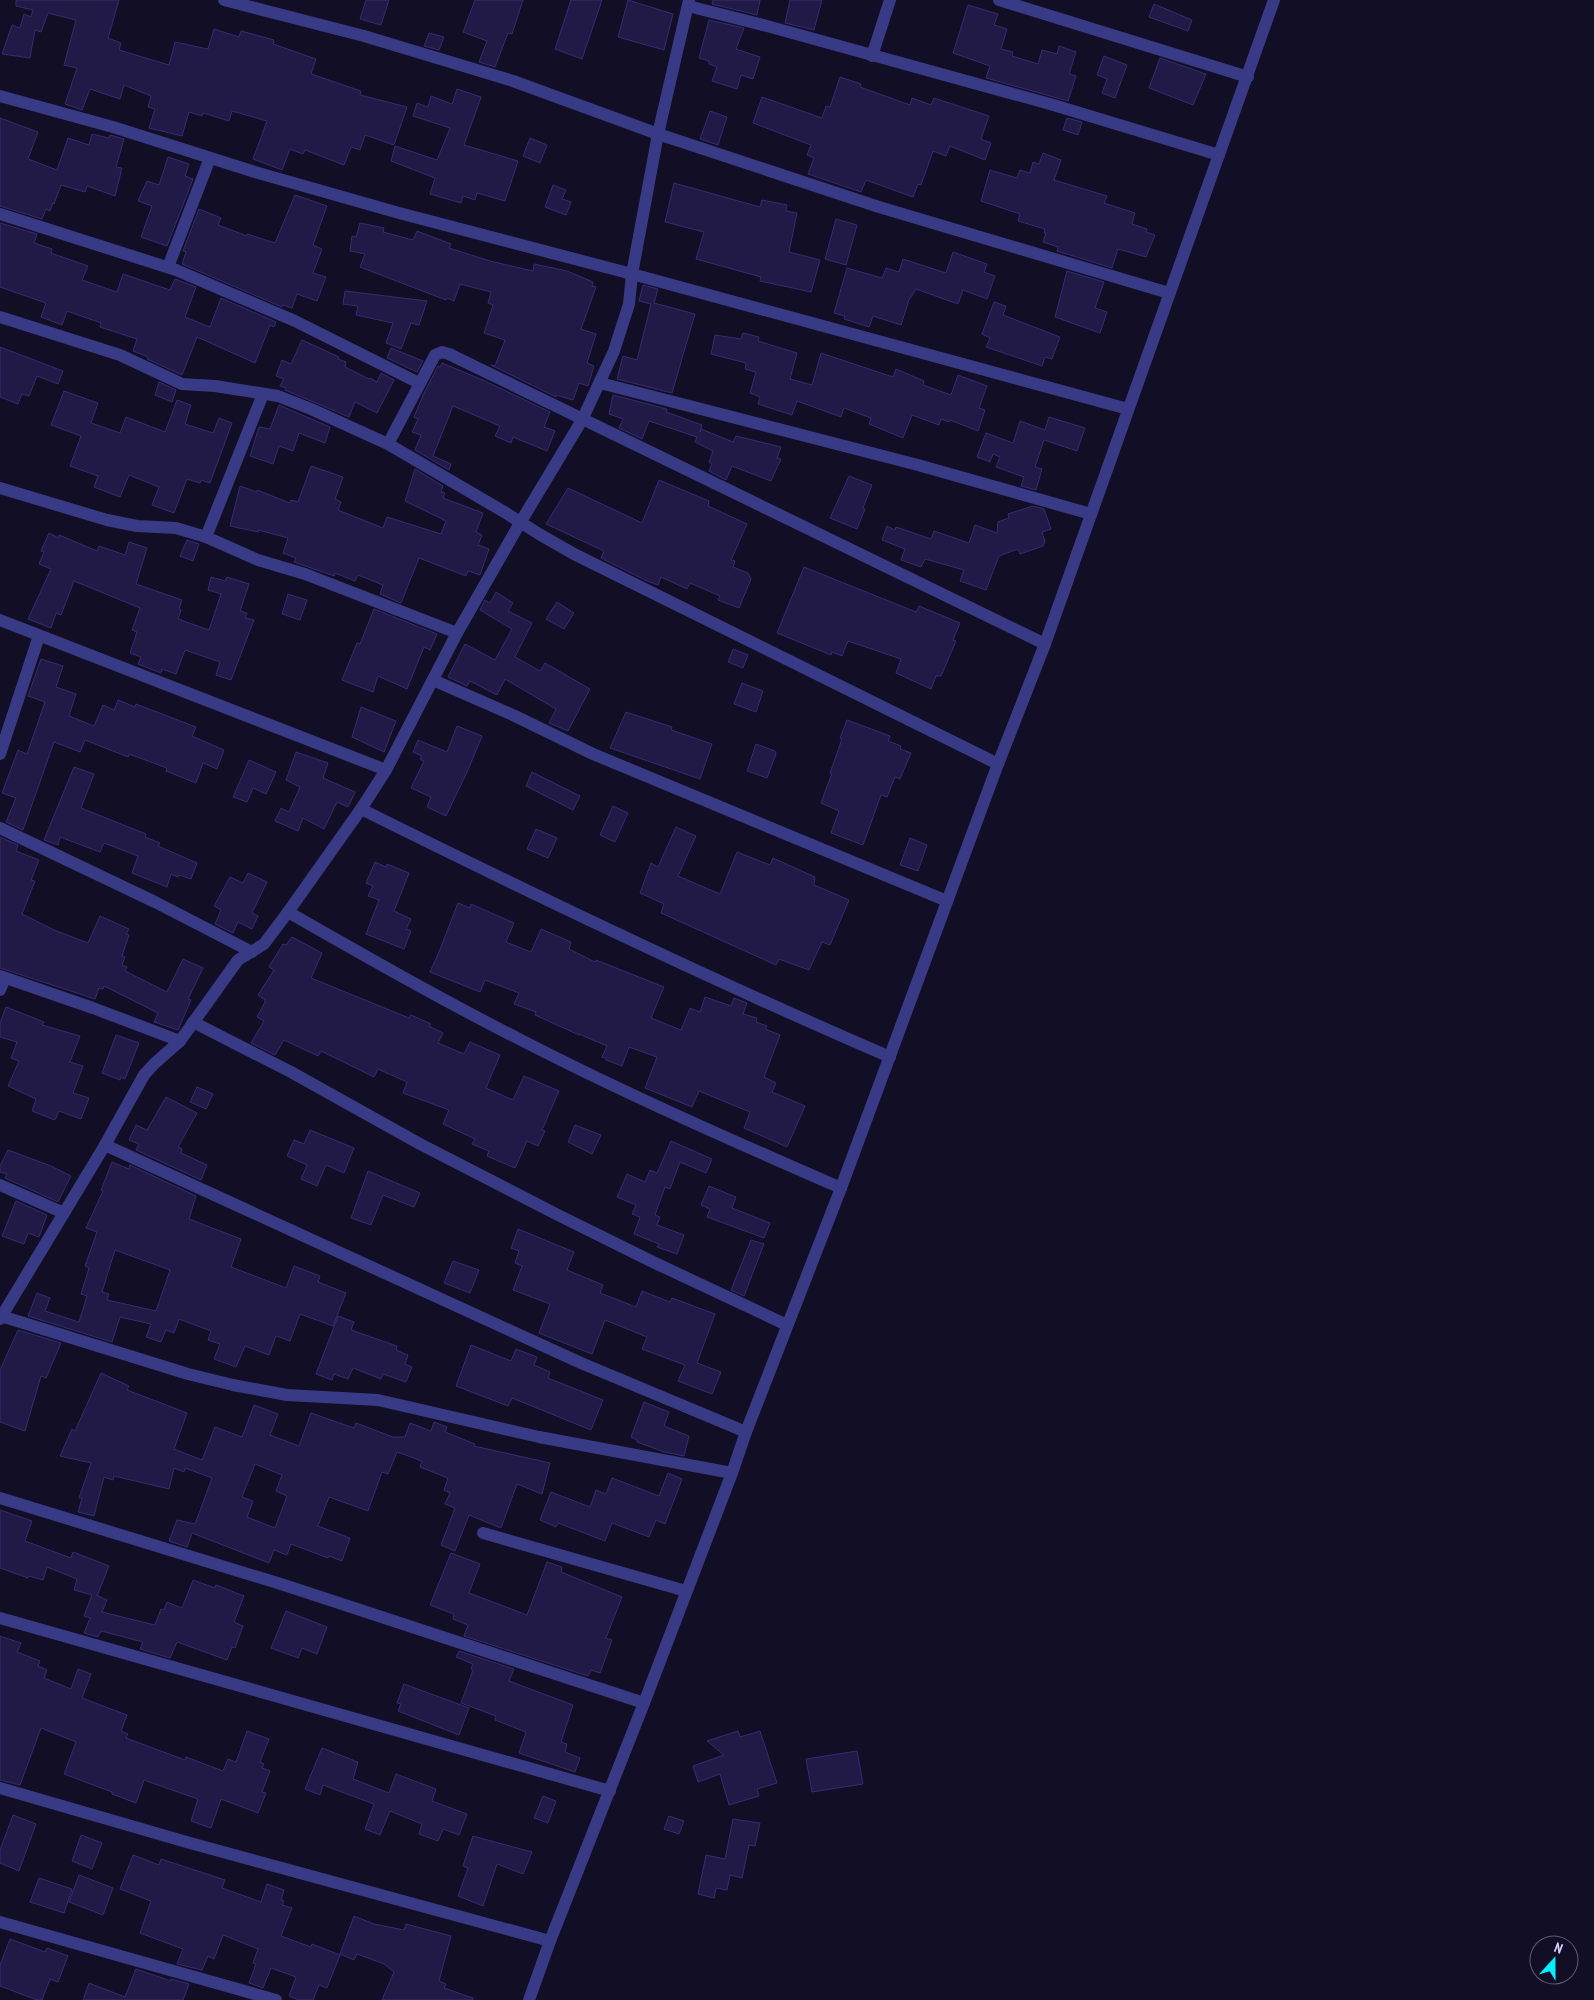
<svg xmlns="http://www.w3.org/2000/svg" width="1594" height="2000" viewBox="0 0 1594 2000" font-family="'PT Sans Narrow',sans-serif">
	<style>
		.building { fill: #211a46; stroke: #362c73; fill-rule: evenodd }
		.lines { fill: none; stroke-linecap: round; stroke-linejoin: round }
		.minor { stroke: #393a85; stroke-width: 12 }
	</style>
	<rect width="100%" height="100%" fill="#110e25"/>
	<!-- building -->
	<g class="building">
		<polygon points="16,0 119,0 108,38 121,43 119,50 169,65 175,42 208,49 214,29 239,37 241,31 274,40 273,44 316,59 311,74 361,91 360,95 407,107 394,145 365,135 360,150 351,147 344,165 305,150 303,154 290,149 282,170 253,159 267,121 232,111 229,121 203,113 202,116 189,112 182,136 149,128 155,109 148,107 151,96 124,85 120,99 90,89 82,110 65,104 77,68 64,65 76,20 48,13 41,32 35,30 30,58 2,54 12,25 20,28 24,14 31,17 33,10 16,6"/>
		<polygon points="366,0 389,0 381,25 360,19"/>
		<polygon points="475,0 523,0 512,34 508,33 495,67 479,62 487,41 463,32"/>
		<polygon points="571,0 602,0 582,59 555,49"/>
		<polygon points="628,0 673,14 664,50 618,37"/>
		<polygon points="713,0 760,0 757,15 712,4"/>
		<polygon points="790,0 822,0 814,30 785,23"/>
		<polygon points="1154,4 1192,20 1188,31 1149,17"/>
		<polygon points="968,5 998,14 994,25 1007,29 1001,49 1013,52 1012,56 1038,64 1042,50 1057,54 1059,46 1076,52 1069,74 1076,76 1068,101 986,78 990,66 953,53"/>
		<polygon points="709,20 744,28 736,49 760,57 753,79 741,75 737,89 712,81 717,67 709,64 709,61 699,58"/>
		<polygon points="429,33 444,37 439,50 424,46"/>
		<polygon points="1104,56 1127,65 1115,98 1102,93 1107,79 1097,75"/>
		<polygon points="1160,58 1206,74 1193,105 1149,88"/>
		<polygon points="840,77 861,84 860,87 910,105 912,98 931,105 934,98 989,116 981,139 991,143 985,160 950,146 946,156 933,151 921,185 918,184 913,197 866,180 861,192 808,174 814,158 807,155 811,145 753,123 762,97 822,118 826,106 830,107"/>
		<polygon points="457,89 481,97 464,145 518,161 505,201 477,193 475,200 463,196 461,203 430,194 435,178 391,161 395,146 437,160 450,128 413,116 417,103 428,107 431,96 452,104"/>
		<polygon points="710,111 727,117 718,145 700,139"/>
		<polygon points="0,118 38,132 28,159 57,170 68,138 89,145 92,134 109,138 110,135 124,139 116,167 122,168 115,196 87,186 85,192 61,185 54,204 53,203 50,211 46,209 42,219 0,206"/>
		<polygon points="1067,118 1082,122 1078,135 1063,130"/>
		<polygon points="530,138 547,145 540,163 523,156"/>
		<polygon points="1043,153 1061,160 1054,180 1107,196 1104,203 1135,213 1132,224 1147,229 1146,232 1155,235 1146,257 1118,249 1112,268 1057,251 1058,247 1043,242 1046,233 1044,233 1045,229 1018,221 1020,214 981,201 990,170 1017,178 1020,170 1030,173 1033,162 1039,164"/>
		<polygon points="168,157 189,164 185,176 193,179 167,246 141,237 152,206 138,201 147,181 159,185"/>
		<polygon points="674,183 760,207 762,200 787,205 786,211 797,213 789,252 820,260 811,292 760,281 761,277 696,259 704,232 665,222"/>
		<polygon points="553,185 566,190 562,199 571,202 566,215 545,207"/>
		<polygon points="295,195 327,206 313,245 322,249 313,273 326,277 317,301 297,294 292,308 283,305 282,307 182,264 186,252 183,251 199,209 221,218 218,225 247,236 247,234 275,243"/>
		<polygon points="836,219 857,225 846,265 825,259"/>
		<polygon points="0,223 37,234 34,243 52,249 51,253 88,266 82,280 117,292 123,274 170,290 175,279 196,287 185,317 210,327 221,298 276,322 274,327 270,325 255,363 197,337 182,375 147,359 148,357 133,351 137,339 100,327 101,323 67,311 62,325 41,317 46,303 0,287"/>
		<polygon points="360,223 384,228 383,232 413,240 417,231 451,244 449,248 490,261 533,271 534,264 567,271 593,282 592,286 596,287 581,329 596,334 587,363 594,366 588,386 579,383 573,400 556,395 556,397 491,365 495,366 505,340 484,333 493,305 488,303 491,292 460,284 454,301 447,298 446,300 360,267 365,254 350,251 352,236 356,237"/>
		<polygon points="953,252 987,264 984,272 995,276 987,299 963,290 958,304 916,289 909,300 901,325 873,316 869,327 844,319 845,316 834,313 847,268 882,278 886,268 899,272 903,259 946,273"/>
		<polygon points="1067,271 1104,282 1095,308 1107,312 1100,333 1055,317"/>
		<polygon points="643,285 658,289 654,303 695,314 672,393 617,379 623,356 637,360 651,304 639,301"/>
		<polygon points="345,291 427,301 419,325 411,323 401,349 386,343 393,323 356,315 358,306 343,304"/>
		<polygon points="994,302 1006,306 1003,315 1060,337 1052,359 1045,357 1042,366 986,347 990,338 982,334"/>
		<polygon points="743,333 759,337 758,341 797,353 790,379 812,385 821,353 893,377 896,369 924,381 923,385 951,395 958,375 987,386 979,408 985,410 978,431 950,420 949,422 941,419 939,425 912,415 903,438 869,424 871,418 844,408 841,417 797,401 792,415 758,404 760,397 750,393 756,372 745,369 746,363 711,354 715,335 741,339"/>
		<polygon points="302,340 339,357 338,359 346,362 345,367 369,379 370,378 377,382 381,373 394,380 377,413 355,402 349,417 285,390 286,388 280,386 284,379 276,376 282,360 291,364"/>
		<polygon points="0,347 63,371 58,384 37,376 29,396 22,394 18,404 0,397"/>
		<polygon points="391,348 423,361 417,372 387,358"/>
		<polygon points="442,363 485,381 550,412 544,427 555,431 547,451 513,437 511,443 495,436 500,426 453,406 433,456 451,464 449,470 415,450 421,435 412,432 418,419 414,417 424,393 438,366 440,367"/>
		<polygon points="159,382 176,390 172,402 155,395"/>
		<polygon points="64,391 98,403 91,423 120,433 126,417 165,432 177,400 191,405 185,424 213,433 219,418 232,423 210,483 201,480 200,483 187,479 174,513 152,505 159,487 129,475 120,497 94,487 98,476 70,466 81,436 51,425"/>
		<polygon points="613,395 667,409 666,412 702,425 700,432 701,429 733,442 736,436 781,447 777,458 781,459 771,481 732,466 726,480 709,471 712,464 709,462 713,451 695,442 697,437 649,421 642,439 619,428 623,419 609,414"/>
		<polygon points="279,405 330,427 325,443 299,433 293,451 279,446 273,464 250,456 259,427 270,429"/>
		<polygon points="1049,417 1085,428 1077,451 1044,440 1035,467 1042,469 1036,490 1021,486 1024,477 996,467 1000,457 993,454 990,462 977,457 986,433 1013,443 1020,421 1045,430"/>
		<polygon points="311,466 343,477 335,499 341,502 338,510 383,528 387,517 441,534 446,521 405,501 415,469 443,486 441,492 445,493 443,498 483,513 476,532 482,535 478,545 489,549 480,575 468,571 466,576 419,558 401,603 380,594 383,585 358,575 355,581 335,573 334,576 294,562 296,558 283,553 288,538 258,530 258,532 230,526 240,486 257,492 257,490 290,503 291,500 298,502"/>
		<polygon points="849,476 872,485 863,508 865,509 857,529 830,518"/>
		<polygon points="659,480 709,501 708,506 747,524 731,560 735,561 733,567 748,573 751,579 739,608 718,600 720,596 690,583 687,589 661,577 658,585 647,581 601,558 604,551 546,524 568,488 642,523"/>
		<polygon points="1033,506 1044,509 1051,529 1042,532 1045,541 1043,546 1020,554 1018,549 999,556 986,590 960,581 964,570 925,559 921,567 901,560 905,549 882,540 887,526 895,530 896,527 931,539 934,531 969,543 975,525 997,533 998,522 1009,518 1008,514"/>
		<polygon points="49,533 59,538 59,535 97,551 99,546 125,555 129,542 147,548 136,584 182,600 179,609 181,610 178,619 209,630 221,594 208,590 211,577 225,581 227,577 249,584 240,611 247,613 245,618 254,620 231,680 216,675 220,662 185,650 176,674 162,669 161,673 138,664 141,657 130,653 137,632 132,630 140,608 74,581 61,615 56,613 51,628 28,619 51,569 39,564 44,552 41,551"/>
		<polygon points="187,540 199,544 193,561 180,556"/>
		<polygon points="804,567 916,612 919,606 960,623 953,640 956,641 941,676 936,676 931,689 896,673 901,659 848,641 842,656 832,652 831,655 777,633"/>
		<polygon points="496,592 513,603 508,611 532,623 515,657 540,671 545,663 590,689 568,731 549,723 556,709 505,679 497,695 470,681 467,686 448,677 465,644 495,660 512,629 480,610 485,600 490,603"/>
		<polygon points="288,594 307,600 300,620 282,614"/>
		<polygon points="557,602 574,613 564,629 546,619"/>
		<polygon points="374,609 437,634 430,650 424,647 407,689 378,676 373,692 342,680 357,643 360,644"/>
		<polygon points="733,649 748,655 743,668 728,662"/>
		<polygon points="41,659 63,666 56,687 76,694 69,716 94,726 103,705 114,710 118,700 135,707 136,704 196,727 192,736 224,750 217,769 203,763 196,783 166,771 167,768 129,754 128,757 85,740 80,752 54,742 23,830 6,822 16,798 2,793 18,750 27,754 45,702 28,696"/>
		<polygon points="742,683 763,691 756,712 734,704"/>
		<polygon points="361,707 396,721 384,752 352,737"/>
		<polygon points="626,712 672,727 671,730 712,744 700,779 610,748"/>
		<polygon points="847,720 890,736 888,741 901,746 900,749 911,753 900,779 895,777 887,797 881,795 863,845 831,833 839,811 821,803 832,773 830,773 842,739 840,738"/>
		<polygon points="457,726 482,736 468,770 446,816 427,807 431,797 411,788 424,761 420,759 422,756 413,752 418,740 447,752"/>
		<polygon points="756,744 775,751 776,754 767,778 747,771"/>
		<polygon points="296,752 328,763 323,778 355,792 348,807 337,802 324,829 303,818 298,831 275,821 281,808 289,812 300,787 286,780"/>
		<polygon points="249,760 276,772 266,794 253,788 247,802 233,797"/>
		<polygon points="74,767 94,774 81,808 146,834 145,837 160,843 158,846 197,863 191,879 179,875 178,877 171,874 167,887 132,873 138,856 104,843 100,852 60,837 58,845 44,840"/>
		<polygon points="532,772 580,796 573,810 526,786"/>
		<polygon points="613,806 628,813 615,842 600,835"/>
		<polygon points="676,827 696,836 678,876 720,894 737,852 770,865 773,858 815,877 814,885 849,900 830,945 822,942 809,970 779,959 776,965 661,913 664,904 640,893 651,863 658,867"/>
		<polygon points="536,829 557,838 548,858 527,849"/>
		<polygon points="0,837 18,845 16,851 39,860 31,880 35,881 22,914 54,930 88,943 100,916 129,929 126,934 129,935 122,956 125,957 122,965 127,967 125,971 167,992 183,959 203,968 188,999 191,1000 178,1030 154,1022 158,1013 104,986 103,989 99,988 95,999 0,968"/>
		<polygon points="910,838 927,845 918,871 900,865"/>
		<polygon points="375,862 386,867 387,864 409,873 394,911 411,919 406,929 411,931 404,949 366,934 379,900 368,896 373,886 366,883"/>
		<polygon points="248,873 267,882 252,913 258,916 252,929 238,922 233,933 215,924 221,910 214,906 230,877 243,883"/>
		<polygon points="458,903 470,908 471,904 514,923 506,942 531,952 541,929 571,942 569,949 595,962 596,960 664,987 651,1018 681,1030 690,1008 700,1012 705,997 731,1006 734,998 747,1003 743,1014 757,1018 756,1022 767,1026 765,1029 780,1035 764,1077 776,1083 772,1092 805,1106 787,1147 744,1128 750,1112 699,1091 692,1107 645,1088 657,1057 629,1047 622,1066 606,1060 606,1058 602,1057 607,1046 579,1034 579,1035 535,1015 536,1012 514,1004 519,993 485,980 480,992 430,972 439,952"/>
		<polygon points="292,937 322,953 311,978 409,1018 411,1015 431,1024 429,1026 443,1033 438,1043 464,1054 470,1042 500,1055 486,1088 513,1100 524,1076 559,1091 542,1130 545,1131 538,1146 527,1141 515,1168 487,1156 489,1151 472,1144 475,1139 443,1124 449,1110 403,1093 407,1082 378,1069 374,1077 321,1051 318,1056 284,1040 275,1055 251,1043 264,1021 257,1017 265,1002 265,1000 258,995 274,970 269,967 283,944 286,945"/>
		<polygon points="6,1007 44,1022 42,1025 80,1036 70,1062 83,1066 73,1093 89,1098 81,1119 59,1111 55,1120 32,1111 36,1099 8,1086 19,1061 11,1058 17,1042 0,1037 0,1023"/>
		<polygon points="116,1035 139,1043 125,1079 121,1077 120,1080 102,1073"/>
		<polygon points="197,1087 213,1094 206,1109 190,1102"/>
		<polygon points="166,1097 197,1113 178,1147 182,1149 181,1153 207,1165 201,1180 136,1150 139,1144 129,1140 136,1125 147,1130"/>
		<polygon points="575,1125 601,1135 592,1154 568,1142"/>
		<polygon points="310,1130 354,1148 344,1173 326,1165 317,1186 301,1179 307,1165 287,1156 294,1140 304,1144"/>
		<polygon points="671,1141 712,1159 706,1173 680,1162 670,1189 665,1187 655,1215 660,1217 657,1225 684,1235 677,1254 657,1247 659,1244 634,1234 640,1217 632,1214 636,1205 617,1197 627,1174 645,1182 650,1170 657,1173"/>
		<polygon points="8,1150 51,1166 71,1176 58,1202 5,1178 7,1174 0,1172 0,1166"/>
		<path d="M112,1162L129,1169L130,1165L196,1196L189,1219L241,1239L231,1267L286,1288L294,1266L320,1276L318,1282L346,1293L333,1326L300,1314L290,1341L276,1336L269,1355L245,1346L236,1367L214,1359L220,1344L208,1340L211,1331L179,1319L174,1333L166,1330L161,1342L146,1337L151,1324L120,1317L112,1342L28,1316L37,1293L50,1298L45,1311L79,1322L87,1296L81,1294L89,1268L85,1266L97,1232L86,1228L103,1191L101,1190ZM115,1250L170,1270L156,1311L107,1300L109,1294L102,1292Z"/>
		<polygon points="368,1171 420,1193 414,1207 383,1195 371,1225 351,1218"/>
		<polygon points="709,1186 736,1197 732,1208 770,1223 764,1238 707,1217 710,1209 701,1205"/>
		<polygon points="16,1201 47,1215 39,1237 28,1233 24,1244 2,1236"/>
		<polygon points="518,1229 574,1252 567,1270 603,1285 600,1293 636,1307 642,1291 670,1302 672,1298 715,1314 697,1363 721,1372 712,1394 678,1381 685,1365 642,1349 647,1337 605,1320 592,1354 539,1333 550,1304 513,1290 522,1266 515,1263 519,1251 511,1248"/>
		<polygon points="751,1240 764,1244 744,1296 731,1290"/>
		<polygon points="453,1261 479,1270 470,1293 444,1283"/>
		<polygon points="338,1316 354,1322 351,1330 397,1346 396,1350 408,1355 405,1364 412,1367 406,1382 383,1374 381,1379 353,1368 348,1379 334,1374 332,1380 316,1374"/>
		<polygon points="18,1330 61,1343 46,1378 41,1376 25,1431 0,1422 0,1370"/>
		<polygon points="471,1345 511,1361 516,1349 537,1357 534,1365 550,1372 548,1378 603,1400 591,1430 512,1398 508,1406 456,1386"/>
		<path d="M101,1373L129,1386L127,1390L187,1413L174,1449L202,1460L215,1427L242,1437L254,1405L278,1414L270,1435L299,1446L311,1413L354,1428L356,1423L393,1437H405L410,1423L431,1431L434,1422L447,1427L445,1432L475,1444L474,1446L550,1463L542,1494L517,1484L501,1528L469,1515L455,1551L441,1545L455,1508L445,1504L450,1493L444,1490L448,1478L420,1467L422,1461L397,1452L388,1474L382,1472L368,1511L329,1497L318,1526L350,1538L342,1561L329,1556L328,1558L291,1544L287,1555L274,1550L269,1563L192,1533L187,1547L169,1541L177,1520L195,1524L212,1478L185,1468L184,1472L174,1468L169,1489L114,1476L113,1480L104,1477L94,1516L78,1512L82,1498H79L91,1463L60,1456L72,1429L75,1431ZM255,1464L282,1475L276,1491L287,1496L275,1528L247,1517L253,1501L242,1497Z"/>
		<polygon points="644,1402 669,1412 664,1426 689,1436 684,1456 664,1452 637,1442 637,1440 631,1437"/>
		<polygon points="668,1473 682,1479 665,1524 656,1520 649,1537 612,1523 605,1541 558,1523 556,1527 540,1520 551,1492 590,1507 596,1490 606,1494 612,1478 659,1496"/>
		<polygon points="0,1510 32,1521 25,1541 71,1558 73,1552 109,1566 97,1596 96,1595 107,1600 102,1612 155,1625 161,1609 164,1610 167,1602 182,1608 193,1580 215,1588 216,1585 244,1596 234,1622 243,1626 235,1648 232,1647 227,1660 177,1642 170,1658 140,1649 143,1642 101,1631 98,1637 84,1633 90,1618 84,1616 92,1595 74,1590 77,1579 47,1567 43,1580 29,1576 28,1578 0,1568"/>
		<polygon points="451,1553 480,1564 469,1593 527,1615 547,1562 562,1567 561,1572 622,1597 606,1638 612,1640 600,1673 591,1670 588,1676 464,1636 468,1625 453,1619 454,1614 430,1605"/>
		<polygon points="286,1611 327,1627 317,1654 302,1648 298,1658 271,1648"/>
		<polygon points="0,1636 21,1643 17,1652 40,1661 38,1666 47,1670 44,1678 71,1689 78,1669 91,1674 82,1698 127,1715 121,1731 128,1734 126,1738 185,1760 186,1757 223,1771 228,1759 236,1762 247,1731 269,1739 260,1762 264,1764 262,1768 270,1771 262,1792 266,1793 258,1813 221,1799 211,1828 191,1821 198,1799 172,1790 144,1780 136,1803 112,1794 112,1792 64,1774 76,1742 41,1728 20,1785 0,1780"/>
		<polygon points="459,1651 514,1669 509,1681 573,1705 561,1742 567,1744 565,1752 580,1758 575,1772 519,1753 526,1732 495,1720 496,1716 461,1703 473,1670 471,1669 473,1664 456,1657"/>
		<polygon points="404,1684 469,1708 459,1735 398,1711 401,1704 397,1703"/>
		<polygon points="738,1731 740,1737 760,1731 777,1783 757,1789 759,1796 729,1805 720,1774 698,1782 693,1766 724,1755 707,1741"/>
		<polygon points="322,1748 358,1762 353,1779 389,1793 396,1774 436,1789 432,1801 467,1814 459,1835 443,1829 438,1841 419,1834 422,1824 390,1811 380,1835 365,1829 374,1804 323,1785 320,1795 305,1789"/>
		<polygon points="857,1751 863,1784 812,1792 806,1759"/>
		<polygon points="543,1796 556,1801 548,1823 534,1818"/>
		<polygon points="13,1815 36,1824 19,1871 0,1863 0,1850"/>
		<polygon points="669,1816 684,1821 679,1834 664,1829"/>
		<polygon points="733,1819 760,1823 755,1846 749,1845 742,1878 730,1875 727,1890 716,1888 714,1898 698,1894 706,1855 725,1859"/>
		<polygon points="81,1835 102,1843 92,1869 72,1861"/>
		<polygon points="473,1836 532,1852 523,1874 497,1864 483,1906 458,1896 468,1868 463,1866"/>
		<polygon points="133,1855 159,1865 161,1859 225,1880 222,1888 261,1902 267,1884 284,1890 281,1900 284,1901 282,1905 292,1908 281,1936 311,1947 312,1944 340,1955 327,1988 319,1985 313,2000 299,2000 289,1996 296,1977 271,1968 263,1988 249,1983 256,1964 253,1963 258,1949 223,1935 214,1959 208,1956 202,1970 177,1964 183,1949 140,1933 151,1901 120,1889"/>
		<polygon points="79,1875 113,1888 103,1915 69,1902"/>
		<polygon points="39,1878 72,1889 64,1913 30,1902"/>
		<polygon points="354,1916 374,1924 404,1930 406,1924 451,1936 439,1981 446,1984 444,1988 473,1998 473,2000 382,2000 394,1972 384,1964 357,1954 354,1960 340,1954"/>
		<polygon points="10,1939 45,1952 47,1948 68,1956 58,1982 50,1979 42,2000 37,2000 0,1986 0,1965"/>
		<polygon points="136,1969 171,1981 171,1979 189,1984 183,2000 83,2000 89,1983 125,1997"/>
	</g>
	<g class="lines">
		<!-- minor -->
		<g class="minor">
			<polyline points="224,0 364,36 513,81 658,134 879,207 1169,293"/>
			<polyline points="999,0 1248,77"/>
			<polyline points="688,6 767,26 1050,104 1219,155"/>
			<polyline points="872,56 890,0"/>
			<polyline points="0,96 113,127 255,172 399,213 632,274 1128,409"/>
			<polyline points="0,214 176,270 295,321 419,383"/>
			<polyline points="168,267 210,158"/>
			<polyline points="0,317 120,355 182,384 215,386 278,396 311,409 388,444 506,513 539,534 574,554 998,764"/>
			<polyline points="600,383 918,465 1091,514"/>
			<polyline points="388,444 435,355 442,352 449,354 1045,644"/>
			<polyline points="0,488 107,520 137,526 176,528 206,537 258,560 305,574 457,633"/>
			<polyline points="206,537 263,394"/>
			<polyline points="0,620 386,770"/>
			<polyline points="433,680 515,716 593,754 947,901"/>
			<polyline points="0,754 39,636"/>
			<path d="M361,809C536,896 711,980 890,1057"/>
			<polyline points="0,828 155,902 252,952"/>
			<path d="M288,912C365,956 442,1000 521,1040C626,1094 733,1141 841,1188"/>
			<polyline points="0,976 93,1008 180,1041"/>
			<polyline points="0,990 5,978"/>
			<polyline points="193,1022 291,1072 420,1144 560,1216 655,1263 787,1325"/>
			<polyline points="105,1145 581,1363 746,1432"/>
			<polyline points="0,1185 64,1213"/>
			<polyline points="1,1316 188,1374 233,1385 287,1395 378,1400 539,1437 732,1473"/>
			<polyline points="0,1319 105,1145 144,1075 154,1064 180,1041 238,960 264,944 288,912 361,809 386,770 457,633 520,523 582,420 614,351 629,304 632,274 658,134 689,0"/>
			<polyline points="0,1498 284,1585 644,1703"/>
			<polyline points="483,1533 686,1591"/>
			<polyline points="0,1618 610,1791"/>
			<polyline points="0,1788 190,1843 550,1941"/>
			<polyline points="0,1922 276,2000"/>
			<polyline points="529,2000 550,1941 644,1703 732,1473 746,1432 841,1188 998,764 1045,644 1274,0"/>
		</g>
	</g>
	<!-- north arrow -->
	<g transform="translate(1554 1960) rotate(21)"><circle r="24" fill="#110e25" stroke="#5f5c7c"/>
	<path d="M0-4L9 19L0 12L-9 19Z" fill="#00f1fd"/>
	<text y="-8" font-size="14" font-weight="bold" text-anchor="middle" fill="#d5d2ff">N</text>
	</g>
</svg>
